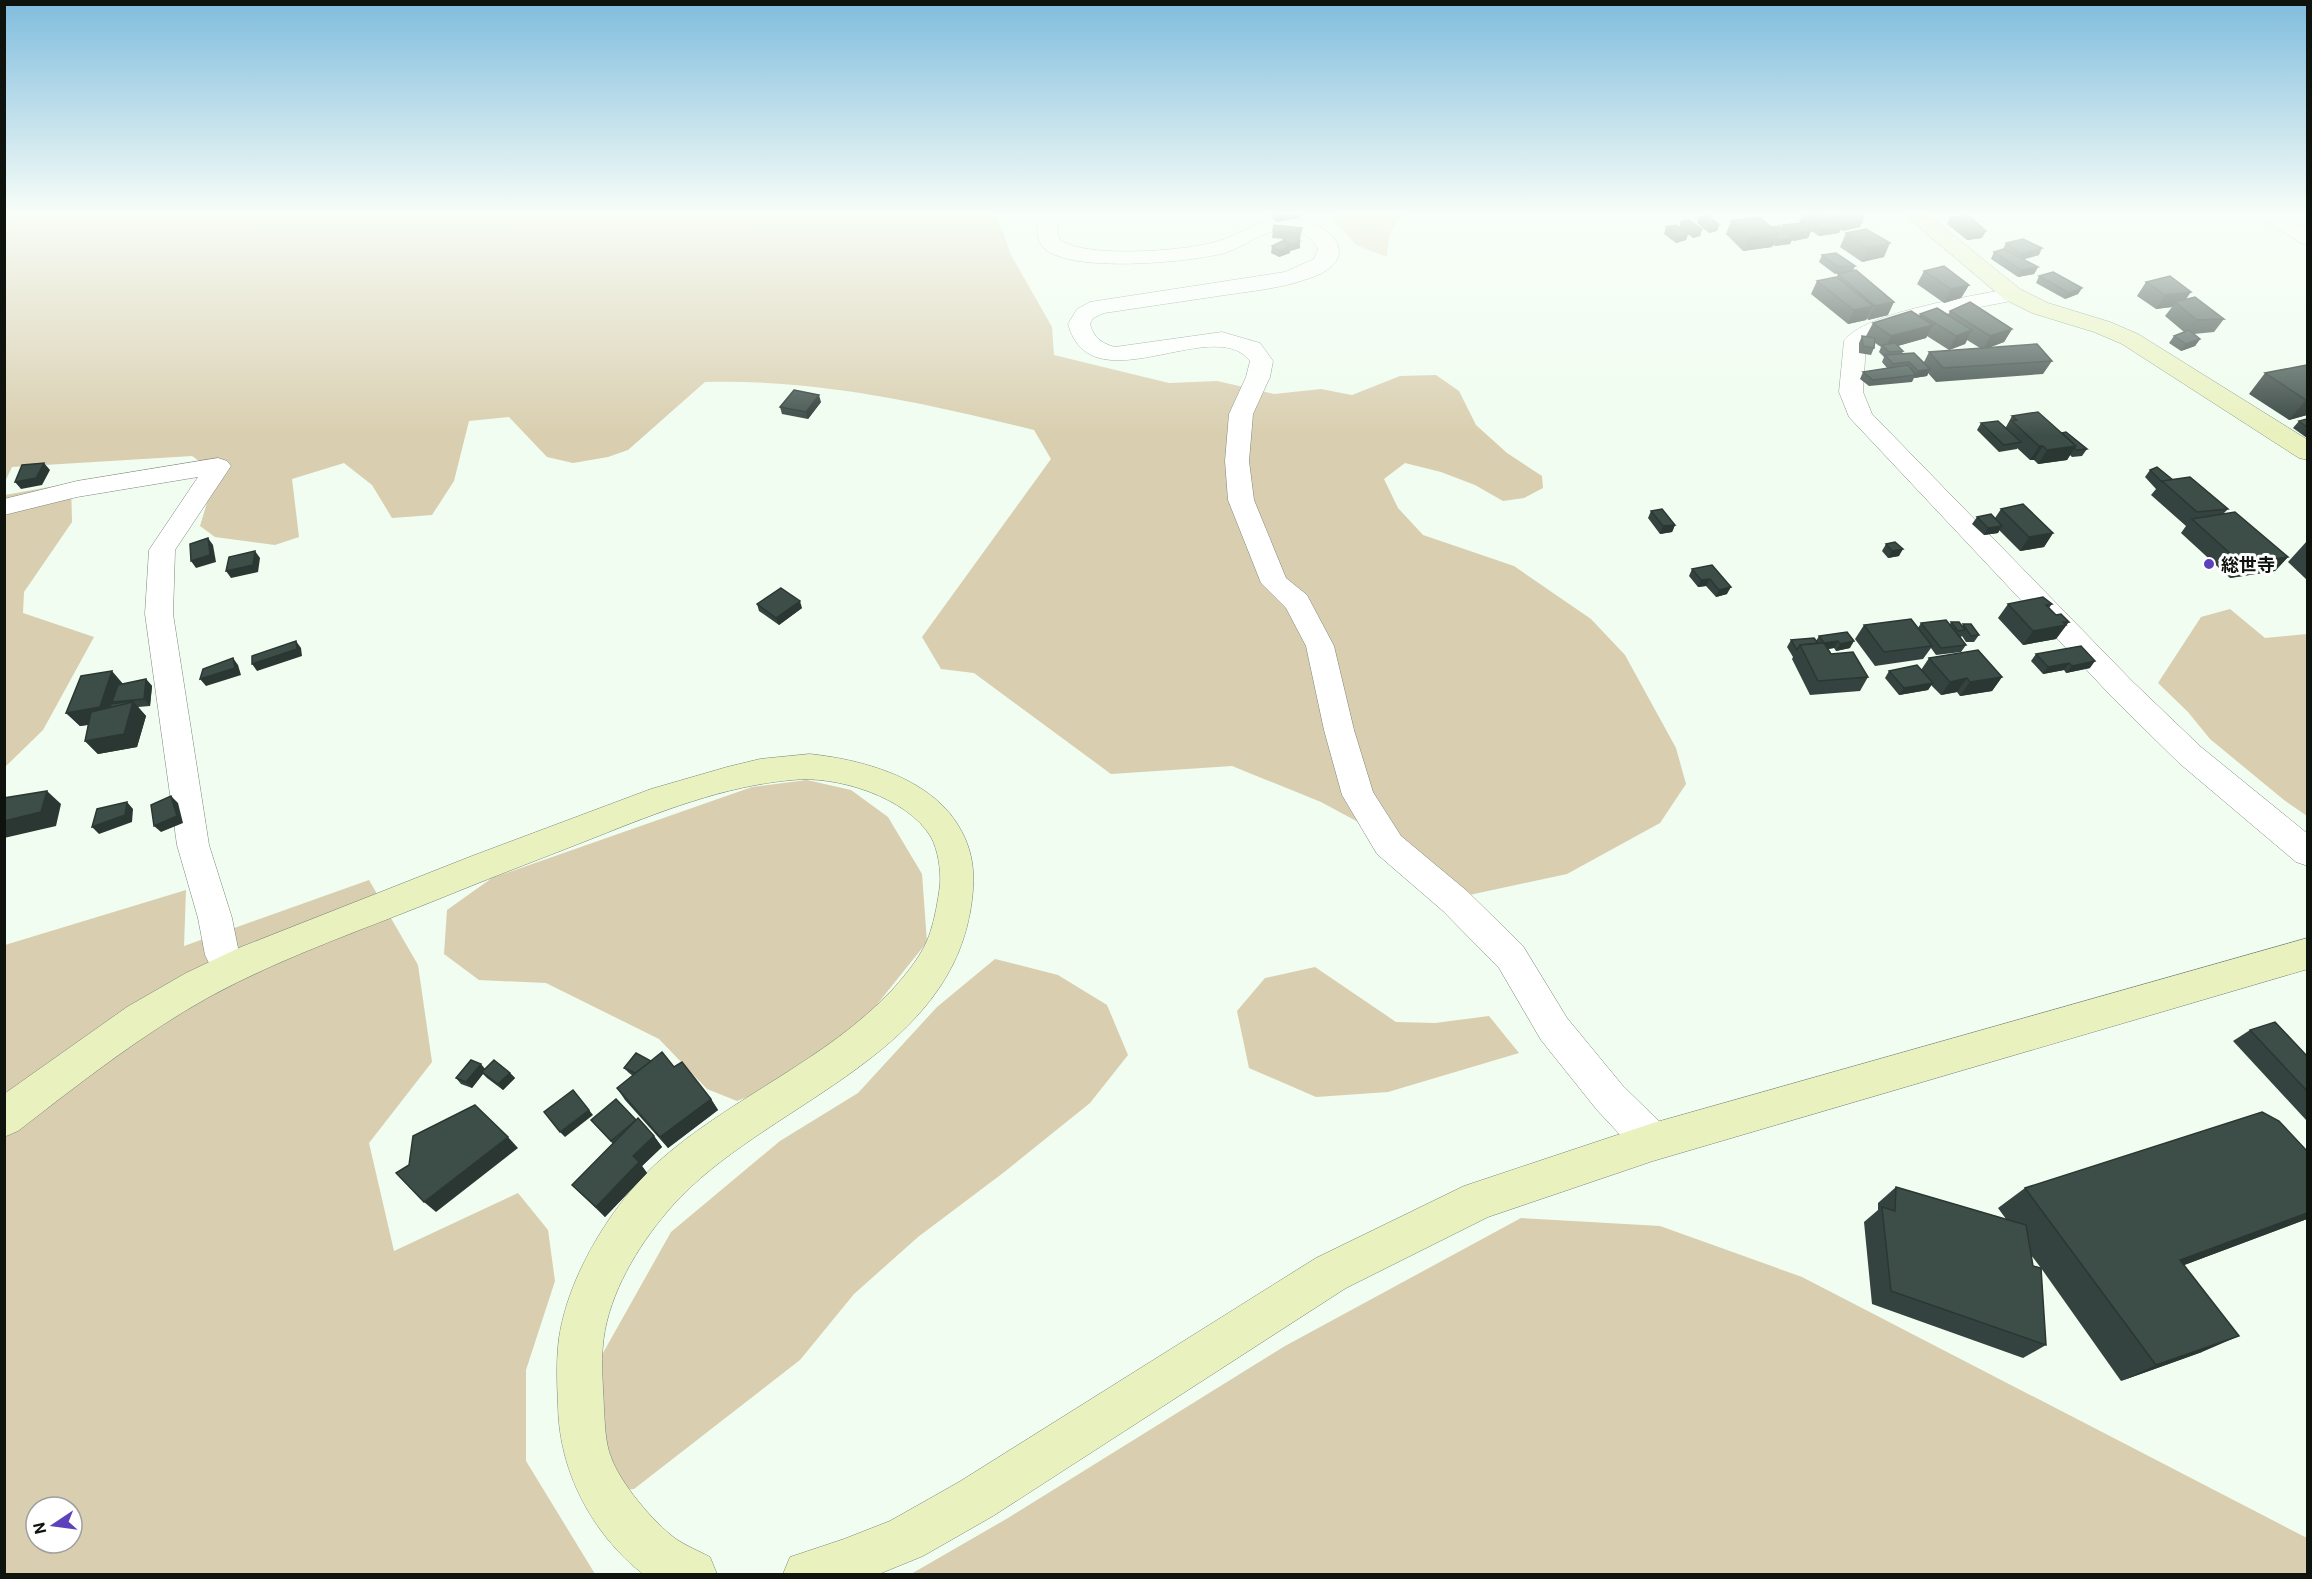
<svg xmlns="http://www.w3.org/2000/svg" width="2312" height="1579" viewBox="0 0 2312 1579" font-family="Roboto,'Noto Sans JP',sans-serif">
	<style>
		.green { fill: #d9ceaf; fill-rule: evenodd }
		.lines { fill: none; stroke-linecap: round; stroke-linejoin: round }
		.street-casing { stroke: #7b877b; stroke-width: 1 }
		.secondary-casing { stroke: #7b877b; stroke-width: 1 }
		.street { fill: #fff; fill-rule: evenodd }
		.secondary { fill: #e9f1bf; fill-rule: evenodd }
		.wall { fill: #34433f; fill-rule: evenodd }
		.shaded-wall { fill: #2b3733 }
		.building { fill: #3d4e49; stroke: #2b3733; stroke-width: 1.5 }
		.poi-dot { fill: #5d43bb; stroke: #fff; stroke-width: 2 }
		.labels { text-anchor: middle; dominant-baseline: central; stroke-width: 6; stroke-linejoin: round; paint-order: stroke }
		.poi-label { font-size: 18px; font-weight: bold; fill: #0e130e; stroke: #fff; text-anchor: start }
	</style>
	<rect width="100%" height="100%" fill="#f0fdf0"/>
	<!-- green -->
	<g class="green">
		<path d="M5,215H997L1011,255L1052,327L1054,355L1169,383L1217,381L1274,394L1321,389L1352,395L1400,376L1436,375L1459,391L1476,425L1507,453L1542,476L1543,488L1524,498L1503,501L1475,485L1441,472L1405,463L1384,479L1398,508L1423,535L1514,566L1591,619L1625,655L1676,748L1686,784L1660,823L1567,874L1460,897L1399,844L1321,802L1232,766L1111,774L974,673L941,669L922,637L1051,459L1034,430C925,403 818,379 705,382L628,450L608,457L573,463L547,457L509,417L469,421L454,481L432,515L392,518L372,485L344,463L292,479L299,537L275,545L215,537L200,526L216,473L192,456L12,467L5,482Z"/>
		<path d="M1330,215H1411C1389,222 1389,237 1387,257L1356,245Z"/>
		<polygon points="71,483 72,522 24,592 23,613 94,637 43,730 5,767 5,495"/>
		<polygon points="2230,609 2265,638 2307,634 2307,816 2284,800 2210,739 2188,712 2158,683 2201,617"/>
		<polygon points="807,780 851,790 888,817 922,874 927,942 863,1022 796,1078 737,1101 707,1089 659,1039 546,983 479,980 444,954 447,910 492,878 752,787"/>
		<path d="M369,880L418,965L432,1062L369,1143L394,1251L518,1193L548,1230L555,1281L526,1370V1461L595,1574H5V945L186,890L184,946ZM36,1507H72V1543H36Z"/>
		<polygon points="995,959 1058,975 1107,1005 1128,1055 1090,1103 1003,1173 918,1237 854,1294 800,1360 634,1489 598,1493 594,1369 671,1232 780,1141 858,1093 937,1007"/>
		<polygon points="1315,967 1396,1022 1435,1023 1489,1016 1519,1053 1388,1092 1316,1097 1249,1068 1237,1011 1265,978"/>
		<polygon points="1521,1218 1660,1226 1802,1277 2307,1538 2307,1574 911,1574 1008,1518 1285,1346"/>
	</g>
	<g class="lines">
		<!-- street casing -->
		<g class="street-casing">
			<g id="street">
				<path d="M1044,215H1066L1057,224L1059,239C1083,259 1185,251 1215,242C1240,235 1260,218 1287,217C1304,216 1346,234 1338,257C1334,268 1320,275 1310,278C1283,288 1253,291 1225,295C1185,301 1144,307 1104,313L1093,318L1090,324C1094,338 1101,343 1115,347L1222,332L1260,343L1273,361L1270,377L1253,414L1249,461L1254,500L1286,578L1307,595L1334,646L1354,730L1373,792L1401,836L1467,891L1523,946L1567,1018L1623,1086L1667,1129L1672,1142L1667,1155L1653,1160L1639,1155L1597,1110L1541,1040L1499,968L1443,911L1377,854L1342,795L1324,730L1306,646L1286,608L1261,583L1228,500L1225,461L1229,414L1246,377L1250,361C1214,313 1091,408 1068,324L1077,309L1090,302L1285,272L1314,259L1318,249C1312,238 1302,229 1289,229C1267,228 1246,246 1225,253C1190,262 1071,274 1044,248C1037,241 1037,231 1037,222Z"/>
				<polygon points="2259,215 2283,215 2308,230 2308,245 2301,243 2262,219"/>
				<path d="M2012,288L2020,289L2023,294L2020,299C1977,309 1900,317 1866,343L1863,392L1872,414L2132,681L2201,747L2308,834V866L2296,862L2179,763L2112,697L1849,417L1839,392L1844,341C1864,312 1975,296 2012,288Z"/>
				<polygon points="218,458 227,461 231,466 175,550 173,614 209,845 232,918 239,953 247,968 241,979 229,983 217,979 205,955 198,918 177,845 145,614 149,550 198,477 77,497 4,515 4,499 77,481"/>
			</g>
		</g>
		<!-- secondary casing -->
		<g class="secondary-casing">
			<g id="secondary">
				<polygon points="1905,215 1928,215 2020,289 2048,303 2110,322 2138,334 2308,440 2308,460 2299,458 2122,344 2094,332 2032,313 2004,299"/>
				<path d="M810,754C865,760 935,779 962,832C976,859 975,884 970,913C943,1061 763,1105 673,1205C642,1240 614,1284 605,1330C600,1356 603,1382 604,1408C605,1424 605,1442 611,1457C620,1483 654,1523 676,1539C686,1546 699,1551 710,1557L717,1574H643C592,1534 559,1471 558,1406C557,1383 556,1361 559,1338C568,1276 612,1204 658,1162C731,1097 826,1061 893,989C908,972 923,954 930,933C935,918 938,900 940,885C941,870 938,850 931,837C907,797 836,775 792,780C724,786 659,812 596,837C548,856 500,874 451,894C371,927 286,955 209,997C141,1035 80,1083 18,1131L4,1137V1094L127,1007L186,973L241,947L472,856L651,789L727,767L760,759Z"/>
				<polygon points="2308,938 2308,969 1653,1161 1488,1217 1346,1288 993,1516 923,1556 879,1574 783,1574 790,1557 844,1539 890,1521 959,1482 1316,1258 1464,1186 1653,1123"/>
			</g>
		</g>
		<!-- street -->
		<use href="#street" class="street"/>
		<!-- secondary -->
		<use href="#secondary" class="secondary"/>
	</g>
	<!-- wall -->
	<g class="wall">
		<polygon points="1269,215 1300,215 1300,218 1276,222"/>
		<polygon points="1806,215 1865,215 1860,227 1843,231 1840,229 1839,233 1819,236 1810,230 1811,231 1808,238 1793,241 1792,240 1790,244 1775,246 1773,245 1772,247 1743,251 1726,234 1731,221 1770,227 1782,228 1783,225 1799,223 1802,216"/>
		<polygon points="1699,217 1719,225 1717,231 1709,233 1697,223"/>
		<polygon points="1950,217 1982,238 1967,240 1947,224"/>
		<polygon points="1681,222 1702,229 1700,236 1693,238 1688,234 1686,240 1676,243 1664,234 1666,227 1679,228"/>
		<polygon points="1302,228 1300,240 1298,240 1300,248 1290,251 1290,253 1279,257 1271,253 1272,246 1283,242 1283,239 1285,239 1272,238 1273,231"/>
		<polygon points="1846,233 1884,257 1862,262 1840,247"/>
		<polygon points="2006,243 2039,255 2023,259 2038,267 2034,274 2018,277 1991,259 1994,252 2003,249"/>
		<polygon points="1822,255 1855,266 1853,271 1888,315 1868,320 1867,318 1866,320 1848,324 1811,294 1817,281 1836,278 1838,274 1840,273 1835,274 1819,262"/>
		<polygon points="1924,271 1969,285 1961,298 1944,303 1917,284"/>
		<polygon points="2039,276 2082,288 2078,294 2065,299 2036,283"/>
		<polygon points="2146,282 2185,300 2224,319 2214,332 2194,334 2200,339 2195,346 2181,351 2169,343 2174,336 2184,332 2165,316 2172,307 2156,309 2137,296"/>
		<path d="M1950,311L2012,329L2004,342L1990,347L2052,361L2043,374L1936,382L1928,373L1927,376L1914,378L1912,382L1869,386L1860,379L1863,372L1887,368L1882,362L1884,357L1879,352L1881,347L1875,343L1874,348L1871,355L1859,353V343L1862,336H1866L1873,323L1919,316L1920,314L1948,315ZM1927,336L1949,350L1965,344L1967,340L1980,348L1929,352L1924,362L1902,354L1903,351L1898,346L1926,338Z"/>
		<polygon points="2307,365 2307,415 2289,420 2249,394 2265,373"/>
		<polygon points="821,402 808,419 782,414 780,407"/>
		<polygon points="2012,416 2062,433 2087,449 2082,456 2072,457 2070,455 2067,460 2038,464 2034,460 2030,460 2017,448 2017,449 1999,452 1977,430 1981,423 2006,427"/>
		<polygon points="2307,419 2307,438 2293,428 2299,421"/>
		<polygon points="2150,470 2173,480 2228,509 2223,514 2288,557 2275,571 2230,578 2181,533 2186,526 2151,495 2156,489 2145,477"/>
		<polygon points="2001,509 2053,533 2044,547 2020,551 1999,530 1998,533 1984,535 1972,524 1977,517 1995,518"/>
		<polygon points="1651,511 1675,525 1672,532 1660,534 1648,518"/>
		<polygon points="2307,541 2307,580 2288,562"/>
		<polygon points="1886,544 1899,556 1888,558 1882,551"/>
		<polygon points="1712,565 1727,594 1716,597 1706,586 1698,587 1689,576 1692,569"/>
		<polygon points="757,604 802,608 779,625 759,611"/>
		<polygon points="2008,604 2052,604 2049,608 2056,615 2069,622 2056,639 2023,645 1998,618"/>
		<polygon points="1951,622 1962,626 1963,624 1979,635 1974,642 1966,642 1962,636 1961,637 1966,645 1961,652 1936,655 1931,648 1923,659 1875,666 1855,639 1864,625 1918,628 1921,623 1950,624"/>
		<polygon points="1847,632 1850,648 1836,651 1834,648 1828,649 1831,654 1868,677 1860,691 1810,695 1792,659 1793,657 1787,647 1791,640 1816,641 1819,636"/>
		<polygon points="2036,654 2090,668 2066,673 2064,670 2043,674 2031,661"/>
		<polygon points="1929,658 2002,677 1992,691 1960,696 1957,692 1941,695 1931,685 1928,690 1899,695 1885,678 1889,671 1921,670"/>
		<polygon points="146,679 152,686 150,706 138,707 146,716 137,747 98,754 85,741 88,725 80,726 66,713 124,684"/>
		<polygon points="2250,1030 2307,1056 2307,1121 2233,1041"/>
		<polygon points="651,1061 674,1067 711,1099 718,1110 668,1148 625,1100 617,1088 633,1076 629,1073 624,1068"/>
		<polygon points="485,1069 510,1073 515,1078 503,1090 487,1078 483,1074 472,1088 461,1084 456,1078"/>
		<polygon points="591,1120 636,1120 654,1136 662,1147 642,1166 647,1173 605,1217 582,1195 572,1185 613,1144"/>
		<path d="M1896,1187L2006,1219L1998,1208L2025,1188L2307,1219L2184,1265L2202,1352L2121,1381L2041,1268L2046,1345L2023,1358L1872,1304L1864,1222L1878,1210V1203ZM2031,1255L2041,1268L2033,1266Z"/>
	</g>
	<!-- shaded-wall -->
	<g class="shaded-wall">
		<polygon points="1276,215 1300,215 1300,218 1276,222"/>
		<polygon points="1859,215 1865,215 1860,227 1843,231 1848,217"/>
		<polygon points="1719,225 1717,231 1709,233 1712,226"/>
		<polygon points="1842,226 1839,233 1819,236 1822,229"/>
		<polygon points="1702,229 1700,236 1693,238 1695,231"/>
		<polygon points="1811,231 1808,238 1793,241 1796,234"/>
		<polygon points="1986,231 1982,238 1967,240 1970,234"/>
		<polygon points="1688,234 1686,240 1676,243 1678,236"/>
		<polygon points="1778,234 1772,247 1743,251 1748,237"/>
		<polygon points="1793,238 1790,244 1775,246 1778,240"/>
		<polygon points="1300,241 1300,248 1290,251 1291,245"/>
		<polygon points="1890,243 1884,257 1862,262 1868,248"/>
		<polygon points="1290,246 1290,253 1279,257 1279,251"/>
		<polygon points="2042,248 2039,255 2018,261 2021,254"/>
		<polygon points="2038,267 2034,274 2018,277 2021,270"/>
		<polygon points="1969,285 1961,298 1944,303 1951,289"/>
		<polygon points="2082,288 2078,294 2065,299 2069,293"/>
		<polygon points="2191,292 2182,305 2175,302 2172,307 2156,309 2165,295"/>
		<polygon points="1894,302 1888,315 1868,320 1875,306"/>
		<polygon points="1873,306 1866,320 1848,324 1854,310"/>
		<polygon points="1933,325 1926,338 1886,349 1885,348 1891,336"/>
		<polygon points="2012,329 2004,342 1983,350 1990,336"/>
		<polygon points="1972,330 1965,344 1949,350 1956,336"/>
		<polygon points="2200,339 2195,346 2181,351 2186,344"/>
		<polygon points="1930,369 1927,376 1914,378 1918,371"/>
		<polygon points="819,395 821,402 808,419 806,412"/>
		<polygon points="2307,399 2307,415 2289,420 2306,400"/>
		<polygon points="2039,446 2043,446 2034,460 2030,460"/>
		<polygon points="2076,446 2067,460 2038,464 2047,450"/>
		<polygon points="44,463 50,470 42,485 21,489 15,482"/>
		<polygon points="1675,525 1672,532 1660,534 1663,526"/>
		<polygon points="2002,526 1998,533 1984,535 1988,528"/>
		<polygon points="2053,533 2044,547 2020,551 2029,537"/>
		<polygon points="208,538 213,545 216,562 196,568 191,561"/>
		<polygon points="1903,549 1899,556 1888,558 1892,551"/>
		<polygon points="255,551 260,558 258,572 231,578 226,571"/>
		<polygon points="2288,557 2275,571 2230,578 2242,564"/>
		<polygon points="1710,579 1706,586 1698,587 1701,580"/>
		<polygon points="1731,587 1727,594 1716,597 1719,590"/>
		<polygon points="800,601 802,608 779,625 776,618"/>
		<polygon points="2066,625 2056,639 2023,645 2033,631"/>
		<polygon points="296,641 301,648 302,656 257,671 252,664"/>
		<polygon points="1838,641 1834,648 1821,650 1824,643"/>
		<polygon points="1854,641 1850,648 1836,651 1840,644"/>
		<polygon points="233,658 238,665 241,675 206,686 200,679"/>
		<polygon points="2095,661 2090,668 2066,673 2072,666"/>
		<polygon points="2069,663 2064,670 2043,674 2048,667"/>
		<polygon points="112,671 124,685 112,702 117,708 133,701 146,716 137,747 98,754 85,741 113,721 80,726 66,713"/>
		<polygon points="2002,677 1992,691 1960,696 1970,682"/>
		<polygon points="1967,678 1957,692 1941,695 1950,682"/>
		<polygon points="146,679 152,686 150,706 144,699"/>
		<polygon points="1933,683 1928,690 1899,695 1904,688"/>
		<polygon points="47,791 61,804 56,826 4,838 4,821"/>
		<polygon points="171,796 178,803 183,823 161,832 154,826"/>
		<polygon points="127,802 133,809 132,822 99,834 92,827"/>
		<polygon points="481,1064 486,1070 472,1088 466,1082"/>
		<polygon points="510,1073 515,1078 503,1090 498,1084"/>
		<polygon points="711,1099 718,1110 668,1148 660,1137"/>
		<polygon points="589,1110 593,1115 565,1137 560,1132"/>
		<polygon points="654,1136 662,1147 642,1166 647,1173 605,1217 596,1207 633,1156"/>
		<polygon points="508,1137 518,1148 436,1212 424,1202"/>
		<polygon points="2307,1213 2307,1219 2147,1279 2180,1260"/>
		<polygon points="2239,1336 2202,1352 2121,1381 2156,1365"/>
	</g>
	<!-- building -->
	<g class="building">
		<polygon points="1707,215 1719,225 1712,226 1699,217"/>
		<polygon points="1806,215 1823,215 1842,226 1822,229 1802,216"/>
		<polygon points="1844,215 1859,215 1848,217"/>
		<polygon points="1969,216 1986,231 1970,234 1950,217"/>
		<polygon points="1760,217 1778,234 1748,237 1731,221"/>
		<polygon points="1688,220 1702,229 1695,231 1681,222"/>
		<polygon points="1803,223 1811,231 1796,234 1783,225"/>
		<polygon points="1274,225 1302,228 1300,233 1273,231"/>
		<polygon points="1676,225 1688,234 1678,236 1666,227"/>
		<polygon points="1780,226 1793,238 1778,240 1776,238 1778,234 1770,227"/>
		<polygon points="1866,229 1890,243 1868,248 1846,233"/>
		<polygon points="1292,236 1300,241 1291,245 1283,239"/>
		<polygon points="2023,239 2042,248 2021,254 2006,243"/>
		<polygon points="1282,241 1290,246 1279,251 1272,246"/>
		<polygon points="2003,249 2038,267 2021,270 1994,252"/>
		<polygon points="1836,253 1855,266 1838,267 1822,255"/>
		<polygon points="1944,266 1969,285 1951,289 1924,271"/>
		<polygon points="1856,270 1894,302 1875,306 1838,274"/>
		<polygon points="2053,272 2082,288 2069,293 2039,276"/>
		<polygon points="2170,276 2191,292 2165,295 2146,282"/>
		<polygon points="1836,277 1873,306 1854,310 1817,281"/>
		<polygon points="2195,297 2224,319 2197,320 2175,302"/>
		<polygon points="1970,302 2012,329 1990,336 1950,311"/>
		<polygon points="1937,308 1972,330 1956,336 1920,314"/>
		<polygon points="1911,311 1933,325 1891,336 1873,323"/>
		<polygon points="2189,330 2200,339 2186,344 2174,336"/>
		<polygon points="1862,336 1875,338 1874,348 1863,346"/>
		<polygon points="1895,343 1903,351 1889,352 1882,345"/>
		<polygon points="2037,344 2052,361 1943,368 1929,352"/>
		<polygon points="1914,353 1930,369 1918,371 1909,362 1893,364 1885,355"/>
		<polygon points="1908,365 1916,375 1873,380 1863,372"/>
		<polygon points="2307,365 2307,399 2306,400 2265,373"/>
		<polygon points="794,390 819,395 806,412 780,407"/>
		<polygon points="2038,412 2076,446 2047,450 2043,446 2039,446 2012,421 2017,420 2012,416"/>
		<polygon points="2307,419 2307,427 2299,421"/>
		<polygon points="1998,421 2021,442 2004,445 1981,423"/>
		<polygon points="2066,432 2087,449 2077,450 2074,448 2076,446 2062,433"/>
		<polygon points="44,463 36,478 15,482 22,465"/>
		<polygon points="2157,467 2173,480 2162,482 2150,470"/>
		<polygon points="2190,477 2228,509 2197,512 2162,481"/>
		<polygon points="2023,504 2053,533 2029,537 2001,509"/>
		<polygon points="1662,509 1675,525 1663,526 1651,511"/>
		<polygon points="2235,512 2288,557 2242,564 2192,519"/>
		<polygon points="1991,514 2002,526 1988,528 1977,517"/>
		<polygon points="208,538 210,555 191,561 190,544"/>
		<polygon points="1895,542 1903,549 1892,551 1886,544"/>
		<polygon points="255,551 253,565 226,571 229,557"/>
		<polygon points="1712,565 1731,587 1719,590 1710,579 1701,580 1692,569"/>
		<polygon points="781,588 800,601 776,618 757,604"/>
		<polygon points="2043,597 2052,604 2046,605 2056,615 2061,614 2069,622 2063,622 2066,625 2033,631 2008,604"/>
		<polygon points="1911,619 1932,646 1884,652 1864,625"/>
		<polygon points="1946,620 1966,645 1941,648 1921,623"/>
		<polygon points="1951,622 1959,622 1965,630 1958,631"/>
		<polygon points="1963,624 1971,624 1979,635 1971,636"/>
		<polygon points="1847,632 1854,641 1840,644 1838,641 1824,643 1819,636"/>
		<polygon points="1814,638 1818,643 1800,645 1797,650 1791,640"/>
		<polygon points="296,641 297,649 252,664 252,656"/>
		<polygon points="1824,643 1831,654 1853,652 1868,677 1818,681 1800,645"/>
		<polygon points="2081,646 2095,661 2072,666 2069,663 2048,667 2036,654"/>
		<polygon points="1978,650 2002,677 1970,682 1967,678 1950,682 1929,658"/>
		<polygon points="233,658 235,668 200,679 203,669"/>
		<polygon points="1917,665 1933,683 1904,688 1889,671"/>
		<polygon points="112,671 100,707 66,713 81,676"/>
		<polygon points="146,679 144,699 112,702 118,685"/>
		<polygon points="133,701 132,703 110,708 111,704"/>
		<polygon points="133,702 124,734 85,741 91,712"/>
		<polygon points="47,791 41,812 4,821 4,798"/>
		<polygon points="171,796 177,816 154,826 151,805"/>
		<polygon points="127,802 125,815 92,827 97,809"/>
		<polygon points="2275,1022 2307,1056 2307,1091 2250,1030"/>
		<polygon points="662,1052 674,1067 682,1062 711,1099 660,1137 617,1088"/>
		<polygon points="636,1053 651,1061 635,1073 624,1068"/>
		<polygon points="471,1060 481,1064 466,1082 456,1078"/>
		<polygon points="494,1060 510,1073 498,1084 482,1072"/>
		<polygon points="573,1090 589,1110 560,1132 544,1112"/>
		<polygon points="616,1099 636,1120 611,1141 591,1120"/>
		<polygon points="475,1105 508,1137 424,1202 396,1173 409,1165 413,1136"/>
		<polygon points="2262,1112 2279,1121 2307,1151 2307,1213 2180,1260 2239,1336 2156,1365 2025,1188"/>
		<polygon points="638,1118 654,1136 633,1156 639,1162 596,1207 572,1185"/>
		<polygon points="1896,1187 2026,1225 2033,1266 2041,1268 2046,1345 1891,1291 1882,1207 1895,1211"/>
	</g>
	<!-- sky -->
	<linearGradient id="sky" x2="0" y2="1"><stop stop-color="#7fbcdd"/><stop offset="0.49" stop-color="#f8fef8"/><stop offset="1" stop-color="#f8fef8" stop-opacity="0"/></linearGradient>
	<rect width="2312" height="436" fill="url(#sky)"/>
	<!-- markers -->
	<circle class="poi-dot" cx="2209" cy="564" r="6"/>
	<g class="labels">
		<!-- poi labels -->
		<g class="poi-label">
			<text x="2221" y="564">総世寺</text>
		</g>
	</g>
	<!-- border -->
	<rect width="2312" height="1579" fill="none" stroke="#0e130e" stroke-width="12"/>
	<!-- north arrow -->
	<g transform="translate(54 1525) rotate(257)"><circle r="28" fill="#ffffff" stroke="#9fa19f" stroke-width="1.5"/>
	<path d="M0-4.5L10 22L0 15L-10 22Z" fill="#5d43bb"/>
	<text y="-9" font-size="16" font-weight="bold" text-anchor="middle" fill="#0e130e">N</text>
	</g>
</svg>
